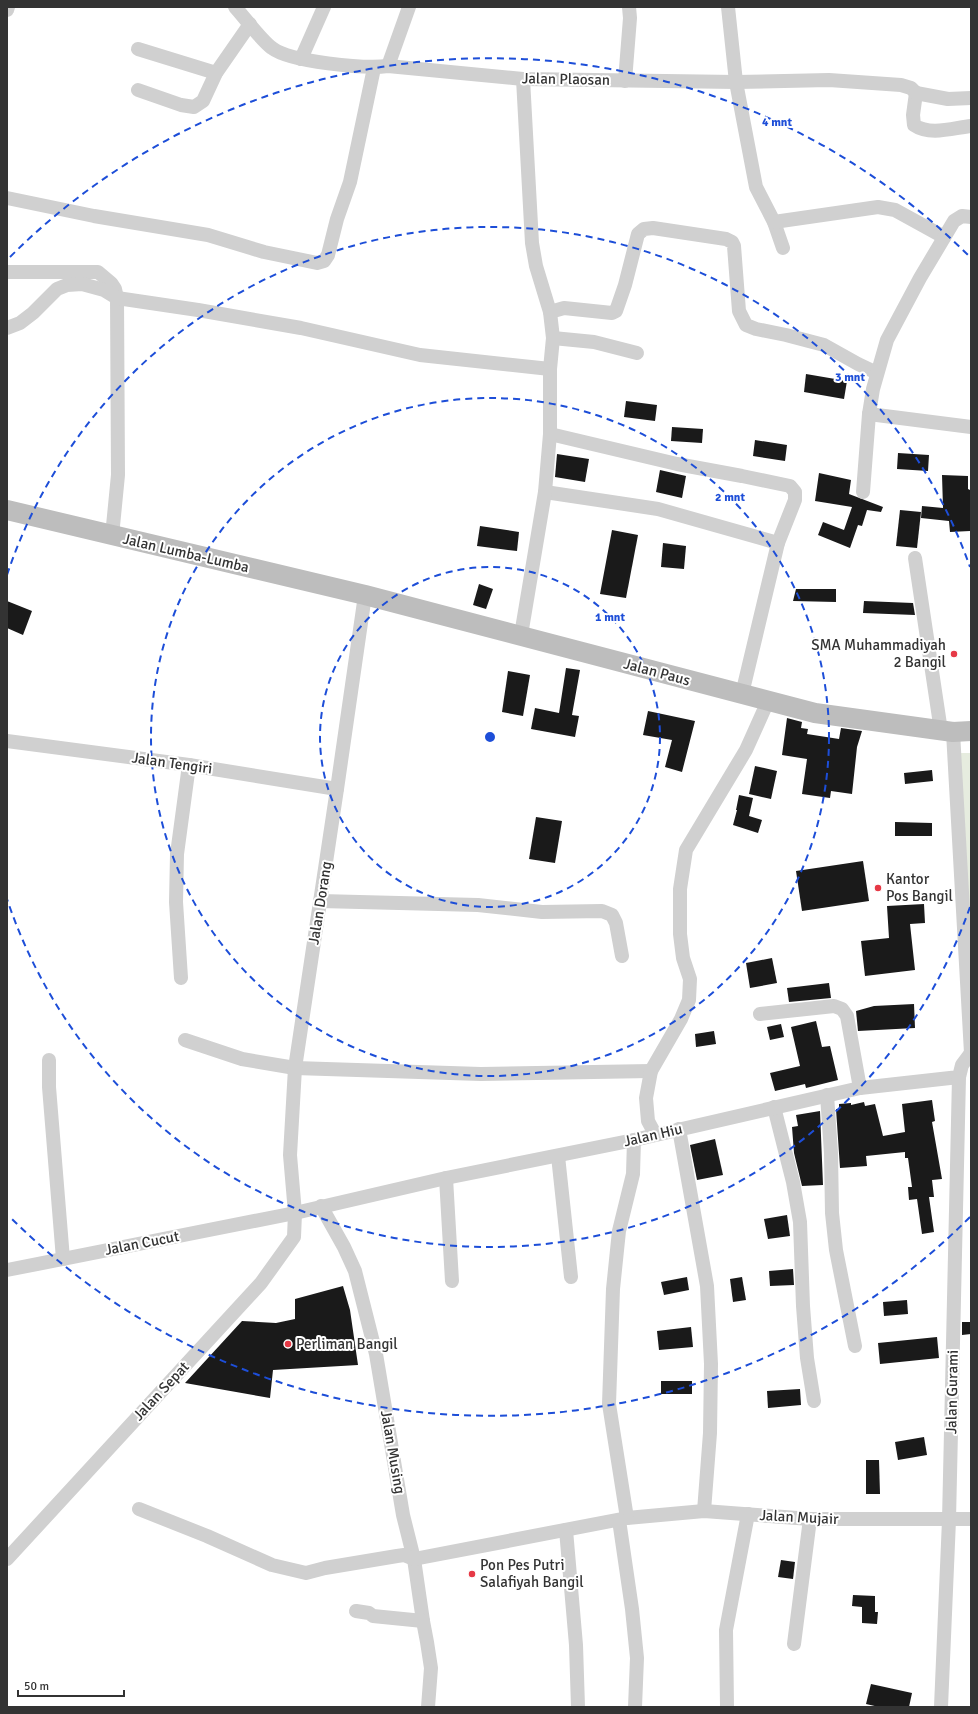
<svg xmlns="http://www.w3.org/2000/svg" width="978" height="1714" viewBox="0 0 978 1714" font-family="Signika,sans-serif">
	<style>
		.green { fill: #e6ecdf }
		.building { fill: #1a1a1a }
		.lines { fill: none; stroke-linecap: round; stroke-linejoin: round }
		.minor { stroke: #d0d0d0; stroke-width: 14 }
		.secondary { stroke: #bdbdbd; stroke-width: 20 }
		.ring { fill: none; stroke: #1d4ed8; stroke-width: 2; stroke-dasharray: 7 5 }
		.poi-dot { fill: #e63946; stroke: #fff; stroke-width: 1.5 }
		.labels { text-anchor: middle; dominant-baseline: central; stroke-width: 4; stroke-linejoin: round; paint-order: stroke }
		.street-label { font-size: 15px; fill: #333; stroke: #fff }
		.poi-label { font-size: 15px; fill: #333; stroke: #fff; text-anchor: start }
		.centre { fill: #1d4ed8; stroke: #fff; stroke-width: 2 }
		.ring-label { font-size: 12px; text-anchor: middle; font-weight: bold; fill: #1d4ed8; stroke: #fff; stroke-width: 4; stroke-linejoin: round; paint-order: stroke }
	</style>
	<rect width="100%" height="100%" fill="#fff"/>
	<!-- green -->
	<polygon class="green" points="959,753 971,753 971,955"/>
	<!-- building -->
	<g class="building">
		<polygon points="806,374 847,381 844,399 804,392"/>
		<polygon points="626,401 657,405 655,421 624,417"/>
		<polygon points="672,427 703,429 702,443 671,441"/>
		<polygon points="755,440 787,445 785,461 753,456"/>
		<polygon points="898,453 929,455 928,471 897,469"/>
		<polygon points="557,454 589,459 585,482 555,477"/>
		<polygon points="660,470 686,476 682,498 656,492"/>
		<polygon points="819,473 851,480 849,494 883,507 881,512 867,510 862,526 858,525 850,548 818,535 823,522 844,530 852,507 815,501"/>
		<polygon points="942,475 968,476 968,489 970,490 970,531 950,532 949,521 921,518 922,506 943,508"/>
		<polygon points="900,510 921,512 917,548 896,546"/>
		<polygon points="480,526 519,532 517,551 477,546"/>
		<polygon points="612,530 638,535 626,598 600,594"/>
		<polygon points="663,543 686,546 684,569 661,567"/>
		<polygon points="479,584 493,589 486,609 473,605"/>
		<polygon points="796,589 836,589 836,602 793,601"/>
		<polygon points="7,601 32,611 23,635 7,628"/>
		<polygon points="864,601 913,603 915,615 863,613"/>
		<polygon points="566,668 580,670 572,715 579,716 575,737 531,729 535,708 559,713"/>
		<polygon points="508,671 530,675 523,716 502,712"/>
		<polygon points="648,711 695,721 682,772 665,767 672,740 643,735"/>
		<polygon points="787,718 802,722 801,728 808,729 807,734 839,739 841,728 862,731 857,747 852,794 831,791 830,798 802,794 807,759 782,755"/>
		<polygon points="755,766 777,771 771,799 749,794"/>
		<polygon points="932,770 933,781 905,784 904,773"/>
		<polygon points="739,795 753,798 749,816 762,820 758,833 733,825 737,810 736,810"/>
		<polygon points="536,817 562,821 555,863 529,859"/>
		<polygon points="895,822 932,823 932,836 895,836"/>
		<polygon points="863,861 869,901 802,911 796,871"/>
		<polygon points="924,904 925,923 910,924 915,970 865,976 861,941 889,938 887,906"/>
		<polygon points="772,958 777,983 750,988 746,963"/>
		<polygon points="829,983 831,998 789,1002 787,988"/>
		<polygon points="914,1004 915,1028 858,1031 856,1011 874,1006"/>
		<polygon points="816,1021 822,1047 830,1046 838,1080 806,1088 805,1084 775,1091 770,1073 800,1066 791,1027"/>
		<polygon points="781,1024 784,1037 770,1040 767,1027"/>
		<polygon points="714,1031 716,1044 696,1047 695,1034"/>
		<polygon points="932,1100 935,1121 932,1122 942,1179 932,1180 934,1197 929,1197 934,1232 922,1234 917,1199 909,1200 908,1187 912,1187 908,1158 905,1158 905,1152 866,1156 867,1166 840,1168 836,1109 839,1109 839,1104 851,1103 851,1105 864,1102 865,1106 875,1104 883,1136 905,1132 902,1104"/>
		<polygon points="820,1111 823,1185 802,1186 794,1153 792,1127 798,1126 796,1115"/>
		<polygon points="715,1139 723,1175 697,1180 690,1145"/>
		<polygon points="787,1215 790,1236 768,1239 764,1219"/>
		<polygon points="793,1269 794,1285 770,1286 769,1271"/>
		<polygon points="687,1277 689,1290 664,1295 661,1282"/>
		<polygon points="742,1277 746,1300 733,1302 730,1279"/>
		<polygon points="343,1286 350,1310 358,1365 273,1370 270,1398 185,1383 242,1321 276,1323 295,1319 295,1299"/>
		<polygon points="907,1300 908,1314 884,1316 883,1302"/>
		<polygon points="962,1322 971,1322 971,1334 962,1335"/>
		<polygon points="691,1327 693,1347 659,1350 657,1331"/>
		<polygon points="937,1337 939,1358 880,1364 878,1343"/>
		<rect x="661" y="1381" width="31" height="13"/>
		<polygon points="800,1389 801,1405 768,1408 767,1391"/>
		<polygon points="924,1437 927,1455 898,1460 895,1442"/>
		<polygon points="866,1460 879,1460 880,1494 866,1494"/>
		<polygon points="781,1560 795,1562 793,1579 778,1577"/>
		<polygon points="853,1595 875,1596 875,1612 878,1612 877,1624 862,1623 862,1607 852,1606"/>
		<polygon points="871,1684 912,1693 909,1707 879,1707 866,1704"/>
	</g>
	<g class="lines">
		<!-- minor -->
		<g class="minor">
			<path d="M235,7C245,18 261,40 272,48C290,62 365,69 388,66L523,79L736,82L829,80L901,85L911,88L916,93"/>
			<polyline points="728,7 736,82 756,187 774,222 783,248"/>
			<polyline points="7,10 8,7"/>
			<polyline points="138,49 216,73"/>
			<polyline points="301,59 324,7"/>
			<polyline points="388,66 409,7"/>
			<polyline points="625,81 630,18 629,7"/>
			<polyline points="138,90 181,105 194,107 203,101 216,73 250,24"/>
			<path d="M916,93L913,115L914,125C930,136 953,128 971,126"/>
			<polyline points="916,93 948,99 971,98"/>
			<polyline points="7,198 94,216 208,235 264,252 317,263 324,261 328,255 337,219 350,182 374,68"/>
			<polyline points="774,222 878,207 895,210 944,237"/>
			<polyline points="7,272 98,272 111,283 115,289 117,298 118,475 112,536"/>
			<polyline points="550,312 564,308 612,313 616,311 625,285 638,234 644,229 653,228 726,239 732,242 734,246 739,311 746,325 756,329 786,335 824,345 858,364 877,373"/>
			<polyline points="7,328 20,323 33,313 57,289 67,285 82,284 104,290 117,298 198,310 301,328 420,355 550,369"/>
			<polyline points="553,338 594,342 637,353"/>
			<polyline points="869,414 971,427"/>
			<polyline points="550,434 677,464 742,476 790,486 795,492 795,500 778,543 742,694"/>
			<polyline points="545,492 658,509 778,543"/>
			<polyline points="863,492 869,414 873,389 887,340 920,278 954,221 962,216 971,217"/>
			<polyline points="915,558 941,731"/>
			<polyline points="521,635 545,492 550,434 550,369 553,338 550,312 536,266 532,243 523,79"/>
			<polyline points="953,732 971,1053"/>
			<polyline points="7,741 189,765 337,789"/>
			<polyline points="320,901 478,905 542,912 602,911 612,915 616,923 622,956"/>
			<polyline points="181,978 176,902 177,854 189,765"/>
			<polyline points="760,1014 834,1006 842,1009 847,1016 860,1088"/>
			<polyline points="185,1040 242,1059 295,1068 481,1074 651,1071"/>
			<polyline points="49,1060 49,1087 63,1259"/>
			<polyline points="827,1095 831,1153 832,1213 836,1250 855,1346"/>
			<polyline points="774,1107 793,1182 800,1222 803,1306 807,1358 814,1401"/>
			<polyline points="679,1129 707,1286 711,1364 710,1433 704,1511"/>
			<polyline points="655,1134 648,1121 646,1098 651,1071 681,1019 689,1000 690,979 683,958 680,934 680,889 686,850 746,750 768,701"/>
			<polyline points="558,1156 571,1277"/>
			<polyline points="446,1178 452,1281"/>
			<polyline points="321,1206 344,1247 355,1271 376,1354 403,1515 414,1559 423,1621 427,1642 431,1668 428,1707"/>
			<polyline points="7,1270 295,1213 446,1178 634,1140 860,1088 959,1077 962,1065 971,1053"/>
			<polyline points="139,1509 207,1536 272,1565 306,1573 325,1568 397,1556 404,1555 414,1559 627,1518 704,1511 810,1519 971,1519"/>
			<polyline points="627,1518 609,1404 613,1289 619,1231 633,1174 634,1140"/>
			<polyline points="619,1520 632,1609 637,1658 635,1707"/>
			<polyline points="566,1530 576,1645 578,1707"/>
			<polyline points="7,1559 261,1283 294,1237 295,1213 290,1155 295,1068 337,789 365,595"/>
			<polyline points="356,1611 369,1613 373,1616 423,1621"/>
			<polyline points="794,1644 810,1519"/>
			<polyline points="727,1707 726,1630 748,1514"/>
			<polyline points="941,1707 949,1520 959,1077"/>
		</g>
		<!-- secondary -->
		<polyline class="secondary" points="7,510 365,595 815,713 953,732 971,731"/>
	</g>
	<!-- distance rings -->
	<g class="ring">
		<circle cx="490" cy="737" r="170"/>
		<circle cx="490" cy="737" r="339"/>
		<path d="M970 907A509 509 0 0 1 7 899M7 575A509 509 0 0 1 970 567"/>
		<path d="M970 1217A679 679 0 0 1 10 1217M10 257A679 679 0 0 1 970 257"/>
	</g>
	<!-- markers -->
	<g class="poi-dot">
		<circle cx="954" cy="654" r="4"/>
		<circle cx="878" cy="888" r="4"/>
		<circle cx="288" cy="1344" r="4"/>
		<circle cx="472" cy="1574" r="4"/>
	</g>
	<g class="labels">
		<!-- street labels -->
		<g class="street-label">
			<text transform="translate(566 79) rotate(1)">Jalan Plaosan</text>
			<text transform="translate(186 553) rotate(13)">Jalan Lumba-Lumba</text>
			<text transform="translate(657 672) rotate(15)">Jalan Paus</text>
			<text transform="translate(172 763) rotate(8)">Jalan Tengiri</text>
			<text transform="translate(320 903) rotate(-81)">Jalan Dorang</text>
			<text transform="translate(653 1135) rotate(-13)">Jalan Hiu</text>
			<text transform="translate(142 1243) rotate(-11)">Jalan Cucut</text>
			<text transform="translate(161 1391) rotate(-47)">Jalan Sepat</text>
			<text transform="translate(952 1392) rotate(-89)">Jalan Gurami</text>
			<text transform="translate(393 1452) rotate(80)">Jalan Musing</text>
			<text transform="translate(799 1517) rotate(3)">Jalan Mujair</text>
		</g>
		<!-- poi labels -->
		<g class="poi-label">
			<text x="946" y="645" text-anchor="end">SMA Muhammadiyah<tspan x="946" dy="17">2 Bangil</tspan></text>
			<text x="886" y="879">Kantor<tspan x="886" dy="17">Pos Bangil</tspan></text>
			<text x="296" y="1344">Perliman Bangil</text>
			<text x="480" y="1565">Pon Pes Putri<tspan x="480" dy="17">Salafiyah Bangil</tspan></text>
		</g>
	</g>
	<circle cx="490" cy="737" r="6" class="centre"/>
	<g class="ring-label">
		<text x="777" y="126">4 mnt</text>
		<text x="850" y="381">3 mnt</text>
		<text x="730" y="501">2 mnt</text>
		<text x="610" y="621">1 mnt</text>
	</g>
	<!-- border -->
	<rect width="978" height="1714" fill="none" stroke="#333333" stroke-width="16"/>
	<!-- scale -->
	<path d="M18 1690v6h106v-6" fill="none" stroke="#333333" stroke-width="2"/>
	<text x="24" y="1690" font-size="12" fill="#333333" stroke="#ffffff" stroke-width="3" paint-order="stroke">50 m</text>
</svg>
